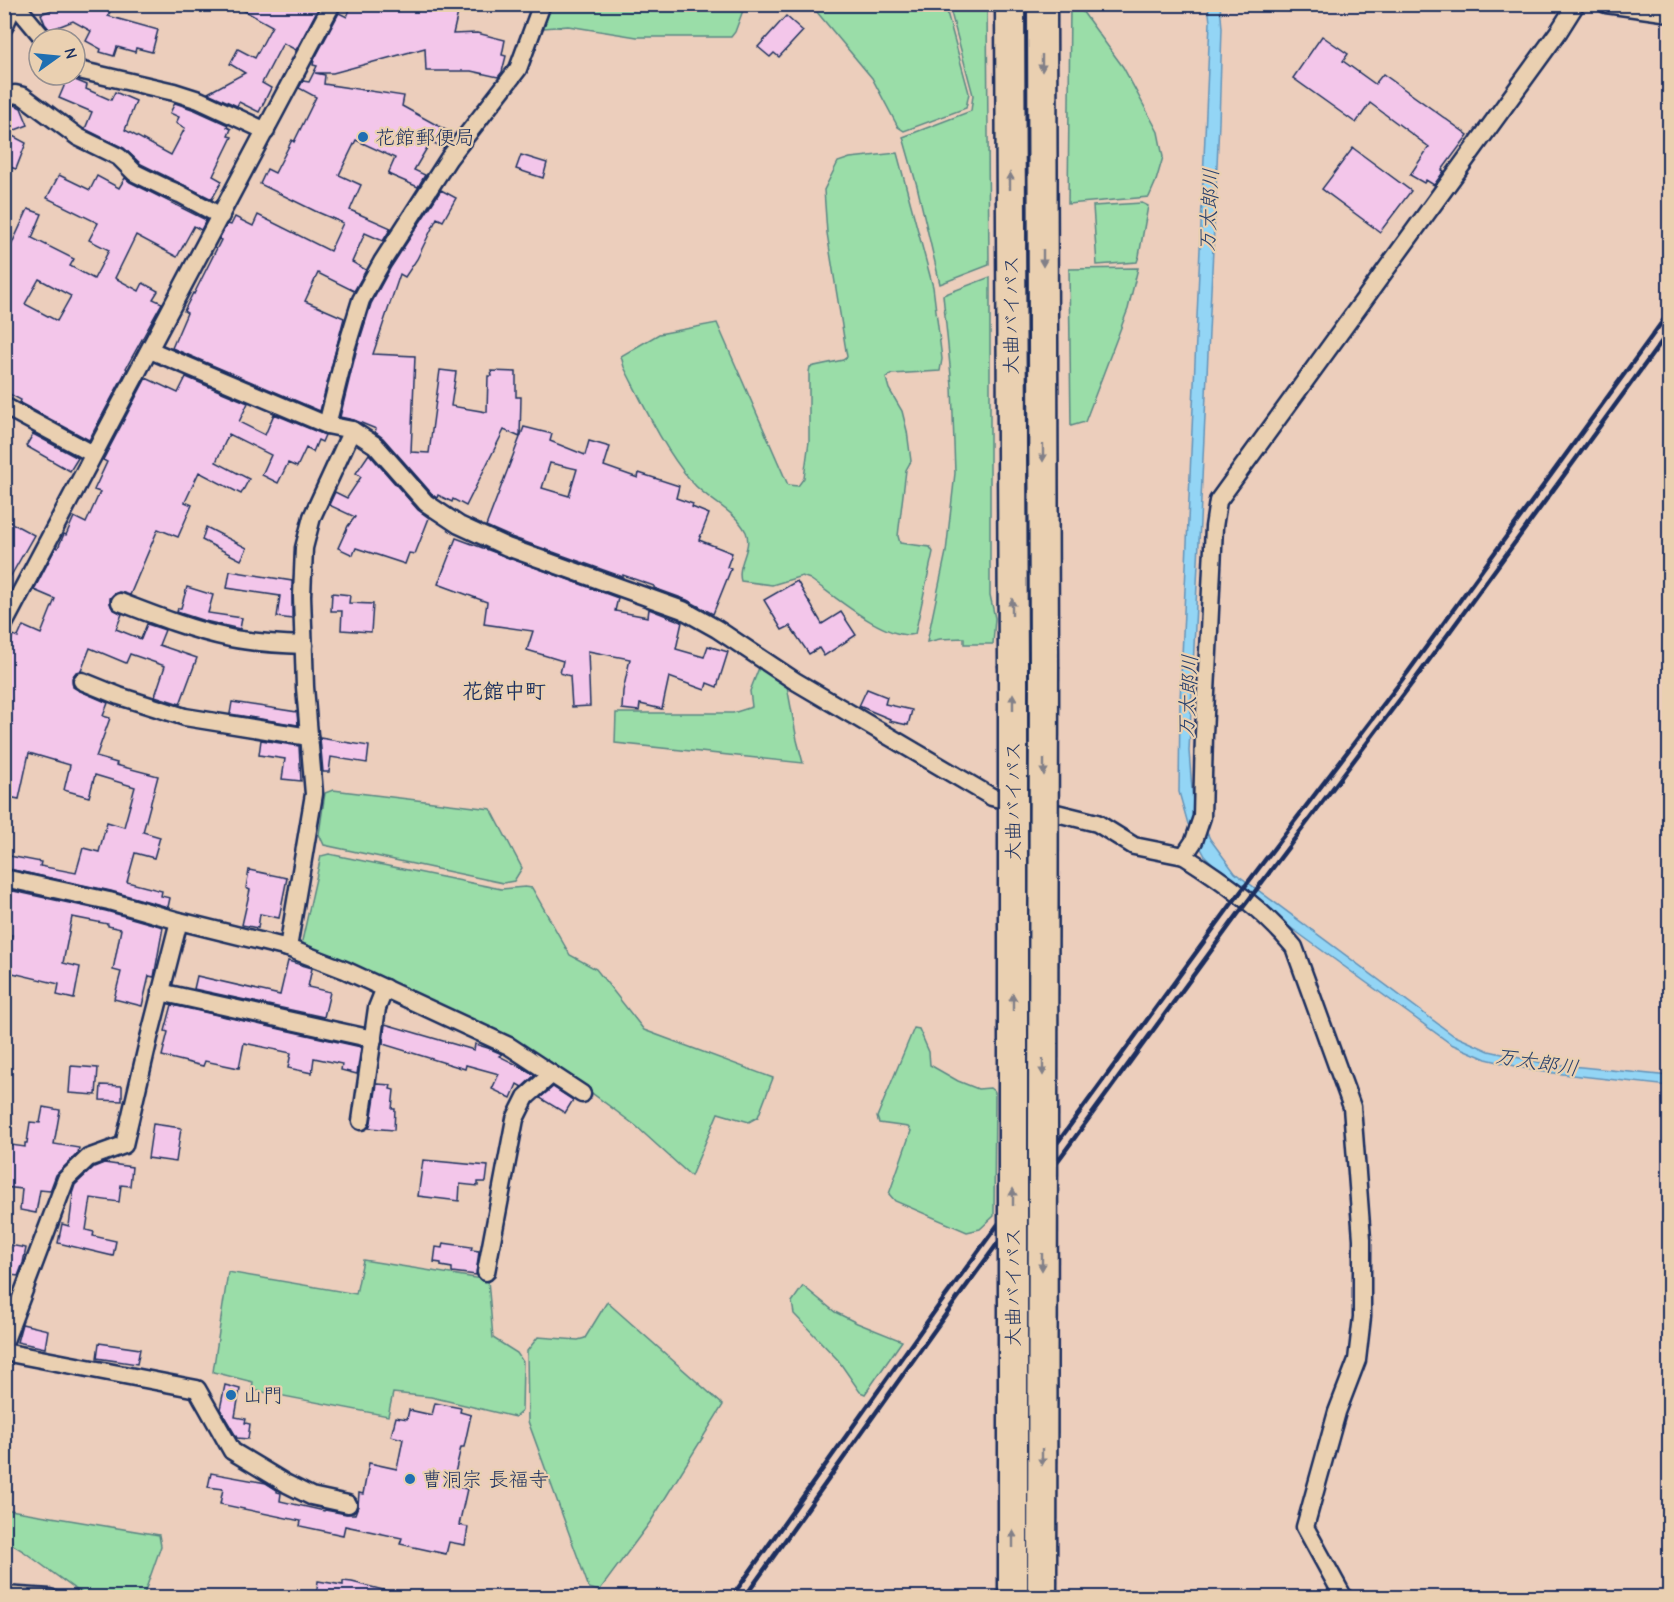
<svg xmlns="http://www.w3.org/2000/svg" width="1674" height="1602" viewBox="0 0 1674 1602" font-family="'Comic Neue','Klee One',sans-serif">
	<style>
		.green { fill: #9adda8; stroke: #5a8683; stroke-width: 1.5 }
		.water { fill: #93d5f5; stroke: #6393b9; stroke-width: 1.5 }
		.building { fill: #f3c6ea; stroke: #1b2f5e; stroke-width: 1.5; fill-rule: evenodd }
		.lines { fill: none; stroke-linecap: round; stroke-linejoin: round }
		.street-casing { stroke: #1b2f5e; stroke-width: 21 }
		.highway-casing { stroke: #1b2f5e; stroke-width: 33 }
		.street { stroke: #ead0b1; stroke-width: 16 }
		.highway { stroke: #ead0b1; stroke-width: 28 }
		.rail { stroke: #1b2f5e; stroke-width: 4.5 }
		.highway-bridge-casing { stroke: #1b2f5e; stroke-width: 33; stroke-linecap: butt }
		.highway-bridge { stroke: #ead0b1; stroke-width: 28 }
		.oneway { fill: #828088 }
		.poi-dot { fill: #1f6fb2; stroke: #ead0b1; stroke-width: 2 }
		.labels { text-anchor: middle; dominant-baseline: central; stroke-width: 4.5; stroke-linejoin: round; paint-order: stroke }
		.poi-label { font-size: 20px; fill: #1b2f5e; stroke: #ead0b1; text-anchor: start }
		.street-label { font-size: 20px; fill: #1b2f5e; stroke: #ead0b1 }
		.water-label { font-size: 21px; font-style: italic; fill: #27406d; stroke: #ead0b1 }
		.neighbourhood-label { font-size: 21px; font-weight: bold; fill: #1b2f5e; stroke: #ead0b1 }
	</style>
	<rect width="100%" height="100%" fill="#eccebc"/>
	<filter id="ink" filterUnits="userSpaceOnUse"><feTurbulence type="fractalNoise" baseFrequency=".0167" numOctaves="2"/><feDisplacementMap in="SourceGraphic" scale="12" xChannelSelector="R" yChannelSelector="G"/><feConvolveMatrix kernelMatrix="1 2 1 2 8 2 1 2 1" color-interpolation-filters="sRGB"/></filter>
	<g filter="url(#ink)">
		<!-- green -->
		<g class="green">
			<polygon points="1077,4 1123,67 1158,132 1163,157 1156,181 1149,197 1068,204 1070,5"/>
			<polygon points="548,5 745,5 735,32 731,37 637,37 568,26 544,28 541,23"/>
			<polygon points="811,5 945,5 969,93 966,108 904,131 898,127 872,78"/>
			<polygon points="949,5 987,5 989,265 940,284 917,186 903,137 971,111 973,95"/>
			<path d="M897,153L933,287L942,359L940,371L892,374L886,378L889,389L902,411L907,431L911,461L906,470L898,536L900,543L930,547L933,552L915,634C887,642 833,595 810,579L802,576L772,585L741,581C736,565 753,548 746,532C735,510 707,500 692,482C663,448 644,406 624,367L621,356L659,334L717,323L788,485L798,486L804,478L809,441V372L810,367L843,360L847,357L827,233L824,190L838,162L850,158Z"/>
			<polygon points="1142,203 1148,206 1139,256 1137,262 1097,265 1093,206"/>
			<polygon points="1138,268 1128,309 1085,422 1071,426 1069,269"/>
			<polygon points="990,277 990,595 995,618 993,644 964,644 964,638 940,639 927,642 946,552 955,473 952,386 943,295"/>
			<polygon points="760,665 776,674 787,686 797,740 803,763 615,743 616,713 733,713 752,707 750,691"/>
			<polygon points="333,790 491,809 522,868 514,881 503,883 324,845 319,834 325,793"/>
			<polygon points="329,854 501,889 525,887 532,888 570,955 596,969 644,1030 773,1078 758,1117 749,1122 718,1113 691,1176 636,1126 589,1091 305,947 302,941 321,856"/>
			<polygon points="914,1028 919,1029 929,1052 930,1065 958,1081 978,1089 990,1088 995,1092 994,1216 980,1229 967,1232 895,1201 889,1194 911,1131 908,1127 879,1123 877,1117"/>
			<polygon points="363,1260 488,1280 493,1338 517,1353 523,1362 522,1411 515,1417 431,1397 393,1393 388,1416 252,1390 253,1382 213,1372 228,1272 356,1294"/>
			<polygon points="803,1286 835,1312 857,1323 902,1341 865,1394 860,1392 838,1360 794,1314 792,1302"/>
			<polygon points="607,1302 723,1405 651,1521 599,1591 589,1588 528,1421 527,1351 538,1337 578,1340 585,1338"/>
			<polygon points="4,1509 159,1535 161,1546 143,1597 89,1597 75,1589 23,1551 5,1540"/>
		</g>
		<!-- water -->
		<polygon class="water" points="1208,5 1220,5 1222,28 1219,123 1189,751 1193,803 1210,839 1235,873 1453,1035 1489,1051 1542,1063 1669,1076 1669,1086 1536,1071 1486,1059 1451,1044 1287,925 1233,884 1205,856 1188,824 1179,792 1180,702 1210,22"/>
		<!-- building -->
		<g class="building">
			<polygon points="62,4 114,4 108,16 158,30 152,52 136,48 135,52 117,47 114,56 100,52 101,49 86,41 91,31 73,21 50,30 45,24 41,14 60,7"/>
			<polygon points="232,4 320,5 296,50 283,43 262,83 271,88 259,112 239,102 237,106 208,93 245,73 230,64 238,49 255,58 272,26"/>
			<polygon points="352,4 460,4 453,34 477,33 505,40 502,55 506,56 502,72 498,77 471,71 426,71 425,48 333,73 315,73 325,75 324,84 404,96 402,106 453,134 443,148 431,141 414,170 425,175 418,187 388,174 395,158 356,140 339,175 361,185 350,210 391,228 383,241 365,233 352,262 366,270 354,291 318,273 305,301 344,318 320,411 172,348 187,313 184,311 193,293 194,294 221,240 219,239 227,224 231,225 235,217 253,226 258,215 330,251 343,223 315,211 260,184 267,169 275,173 292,140 294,142 316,97 299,88 303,81 309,82 317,66 313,65 314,60 339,13 347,17"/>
			<polygon points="786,16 803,31 779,57 774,53 770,57 758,47"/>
			<polygon points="1322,36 1348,54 1343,61 1375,84 1383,74 1468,135 1442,170 1444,171 1434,185 1426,180 1424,183 1410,175 1429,147 1370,103 1356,123 1293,78"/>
			<polygon points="68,77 87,85 86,89 111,100 115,92 136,101 125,130 171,155 185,128 176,123 179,117 170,113 175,103 195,110 228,125 227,127 231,129 228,136 232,137 213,176 222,181 212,199 141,164 124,148 85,129 92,112 59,98"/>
			<polygon points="15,105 21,108 28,125 7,133 26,143 16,169 4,165 4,108"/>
			<polygon points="1353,148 1411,191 1380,232 1322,189"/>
			<polygon points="521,155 547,163 543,178 516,169"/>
			<path d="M59,175L90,190L97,176L119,188L125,178L130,182L206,220L201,230L194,226L177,257L136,235L115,278L139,291L143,283L158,291L153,299L162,303L126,368L127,369L89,440L20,403L21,400L4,391V261L28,209L42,214L32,238L74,259L70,266L94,279L109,250L89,240L98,223L47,198ZM39,279L71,296L57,321L25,304Z"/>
			<polygon points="441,190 456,198 443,221 437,218 417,259 405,277 400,274 373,354 415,356 411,452 429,453 440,370 456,372 451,406 487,412 488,376 492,376 491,371 516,372 516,397 521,397 520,437 504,430 466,506 453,499 452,502 438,495 437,498 433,495 383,438 375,432 376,429 354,420 340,417 356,352 371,304 391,267"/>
			<polygon points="186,377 248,403 239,422 265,435 274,414 325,435 322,442 318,440 313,452 306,448 297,467 288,463 278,483 262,475 271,455 229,434 216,462 249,479 241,494 199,472 185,502 192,505 178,537 158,529 130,595 119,592 114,594 110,598 110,603 112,608 122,614 116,629 141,639 147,624 165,630 159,645 197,658 180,704 155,696 165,666 130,654 126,663 90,648 81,671 76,672 72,678 73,687 78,690 108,703 103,716 110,718 96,757 117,763 116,765 158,776 143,832 160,837 154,858 135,853 127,882 162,891 161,896 170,898 168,907 111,891 4,868 4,855 41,862 40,866 76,873 83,848 99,852 107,822 124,827 135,787 95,775 89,797 64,790 70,765 29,753 19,799 4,796 4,655 13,635 18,637 23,626 41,634 55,599 34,590 36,586 56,547 58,548 64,534 66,535 74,517 86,523 100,492 94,490 107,462 103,460 146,378 178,393"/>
			<path d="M524,427L552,434L550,441L585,455L589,441L610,447L604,466L638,478L639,473L679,486L676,498L693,504L692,507L709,514L699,540L732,553L727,567L731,569L713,614L687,600L654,588V586L623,575V577L511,537L486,526ZM550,463L577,469L569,496L542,488Z"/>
			<polygon points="33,434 78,458 70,471 26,446"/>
			<polygon points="369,454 418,510 429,518 415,554 409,553 405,564 356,548 353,555 338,548 348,526 355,517 329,505 335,492 347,498 361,477 356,473"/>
			<polygon points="4,519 34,535 4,588"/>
			<polygon points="206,527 247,548 241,560 202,540"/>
			<polygon points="456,538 618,598 615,611 648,617 649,609 682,622 676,649 704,657 708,646 728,652 717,687 707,683 705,690 669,677 662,709 640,704 639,711 622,709 623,691 630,659 588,651 590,706 572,707 570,676 560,673 563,661 527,650 533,631 484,624 487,602 438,584"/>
			<polygon points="230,571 292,581 292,619 277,617 280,596 227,588"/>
			<polygon points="797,581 822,624 841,612 856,635 824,656 819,648 809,654 790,626 782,630 764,600"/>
			<polygon points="187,587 213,595 208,613 242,618 240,629 205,621 177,612 178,608 181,608"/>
			<polygon points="332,593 350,595 349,603 373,604 371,632 341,630 342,611 331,611"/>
			<polygon points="867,689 887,697 885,704 912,710 908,725 889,721 890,719 859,706"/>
			<polygon points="232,702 297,712 298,725 230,714"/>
			<polygon points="320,738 369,746 367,763 331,757 329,772 323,772"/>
			<polygon points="261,740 299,746 301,781 282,779 285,759 259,755"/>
			<polygon points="249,870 287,878 279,918 260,914 258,928 242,925 250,890 246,888"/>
			<polygon points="4,889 106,911 163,927 154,977 149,976 142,1006 114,999 121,972 113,970 121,929 108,926 108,924 72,917 63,963 80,967 74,999 57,995 59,984 4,971 12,935 4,933"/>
			<polygon points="288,961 312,968 308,987 330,992 324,1017 194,989 197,976 280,995"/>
			<polygon points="172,1005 361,1047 357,1074 341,1070 342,1064 314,1058 312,1073 288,1068 291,1053 244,1043 239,1068 205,1061 203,1066 162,1056 168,1032 165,1031"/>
			<polygon points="385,1024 474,1050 475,1044 488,1048 502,1054 499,1056 523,1068 535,1075 522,1087 517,1084 511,1098 492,1089 499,1074 466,1065 465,1069 383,1044"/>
			<polygon points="71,1066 98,1068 96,1095 69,1093"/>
			<polygon points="377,1084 391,1085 390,1089 394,1090 392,1109 395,1109 394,1130 369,1128 371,1122"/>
			<polygon points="101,1085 122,1086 122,1101 100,1100"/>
			<polygon points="553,1087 573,1100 565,1113 540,1098"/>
			<polygon points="43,1107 60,1110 54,1144 79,1148 78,1153 56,1175 50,1191 40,1190 36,1213 20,1210 22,1189 4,1187 4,1144 25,1147 25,1143 27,1143 30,1122 40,1123"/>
			<polygon points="153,1124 181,1128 176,1162 148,1158"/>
			<polygon points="423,1160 488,1166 486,1182 478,1182 478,1186 460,1184 459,1201 418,1196"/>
			<polygon points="104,1163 132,1167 130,1186 121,1185 119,1202 91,1198 86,1230 94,1232 93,1236 116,1241 113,1256 58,1243 62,1224 69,1226 73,1195 72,1194 75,1185 94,1167"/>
			<polygon points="443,1243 472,1247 471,1250 479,1251 476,1275 452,1272 452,1268 441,1266 441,1263 434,1262 436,1247 442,1248"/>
			<polygon points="4,1244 26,1248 23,1263 18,1276 4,1274"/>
			<polygon points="22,1324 48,1330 45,1348 17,1342"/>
			<polygon points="99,1343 140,1349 137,1364 97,1358"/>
			<polygon points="225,1385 240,1389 235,1417 246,1419 245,1423 250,1424 248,1439 237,1438 220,1409"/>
			<polygon points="435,1403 461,1408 460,1412 471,1415 464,1447 461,1447 452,1486 467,1489 459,1525 468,1527 465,1545 449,1542 446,1554 400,1544 402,1538 345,1526 343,1535 300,1526 301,1521 220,1504 223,1489 208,1487 211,1473 266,1483 277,1490 277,1492 281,1493 280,1501 324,1511 325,1510 346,1514 355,1514 358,1506 359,1493 363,1494 369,1463 397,1469 403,1439 391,1436 396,1417 407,1419 409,1410 432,1415"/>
			<polygon points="318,1581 343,1585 343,1581 352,1582 391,1592 390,1598 316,1598"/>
		</g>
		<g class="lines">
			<!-- street casing -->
			<g class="street-casing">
				<g id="street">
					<polyline points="15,4 44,39"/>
					<polyline points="1606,4 1670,13"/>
					<polyline points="4,27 14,4"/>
					<polyline points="75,66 83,71 174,92 199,100 266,131"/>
					<polyline points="4,97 15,94 23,96 78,137 119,157 135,173 168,189 180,194 221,216"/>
					<polyline points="150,350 327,425 352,430 375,445 426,503 459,525 507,547 683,610 717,629 795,681 992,797 1097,823 1134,846 1184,856 1194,841 1202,817 1204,734 1214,527 1218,501 1559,31 1576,4"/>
					<polyline points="4,406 93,454"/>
					<polyline points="327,425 346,349 361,300 382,262 449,158 518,69 542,4"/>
					<path d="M120,602C156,616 192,630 230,638C254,643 279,644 304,645"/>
					<polyline points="4,624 332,4"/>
					<polyline points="82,681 119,696 185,717 309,737"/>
					<path d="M1184,856C1225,882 1264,910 1294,947L1352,1107L1362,1239V1317L1357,1360L1337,1412L1305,1527L1344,1598"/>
					<polyline points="4,878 109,901 179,921 288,948 345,970 509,1046 582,1094"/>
					<polyline points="288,948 314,794 305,687 302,596 304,548 312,517 352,430"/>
					<polyline points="160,992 373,1039"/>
					<polyline points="361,1121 377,1008 385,988"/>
					<polyline points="486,1272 515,1119 526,1097 552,1074"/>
					<polyline points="4,1343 66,1179 88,1158 124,1145 149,1038 179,921"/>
					<polyline points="4,1352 197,1389 232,1451 287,1484 311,1496 348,1504"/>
					<polyline points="4,1595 50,1598"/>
				</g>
			</g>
			<!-- highway casing -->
			<g class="highway-casing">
				<g id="highway">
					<polyline points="1010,4 1013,665"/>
					<polyline points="1042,4 1044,666"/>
				</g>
			</g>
			<!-- street -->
			<use href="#street" class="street"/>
			<!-- highway -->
			<use href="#highway" class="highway"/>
			<!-- rail -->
			<g class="rail">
				<polyline points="731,1598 937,1308 1230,906 1408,672 1670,311"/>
				<polyline points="744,1598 946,1314 1238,914 1416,678 1670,330"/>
			</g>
			<!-- highway-bridge casing -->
			<g class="highway-bridge-casing">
				<g id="highway-bridge">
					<polyline points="1013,665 1013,1598"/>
					<polyline points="1042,1598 1044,666"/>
				</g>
			</g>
			<!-- highway-bridge -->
			<use href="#highway-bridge" class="highway-bridge"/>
		</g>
		<!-- one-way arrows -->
		<defs><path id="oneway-solid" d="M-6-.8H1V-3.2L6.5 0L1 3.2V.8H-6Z" transform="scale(1.5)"/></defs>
		<g class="oneway">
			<use href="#oneway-solid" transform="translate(1042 63) rotate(90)"/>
			<use href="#oneway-solid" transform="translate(1010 181) rotate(-90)"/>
			<use href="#oneway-solid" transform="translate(1043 258) rotate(90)"/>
			<use href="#oneway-solid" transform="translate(1043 453) rotate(90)"/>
			<use href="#oneway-solid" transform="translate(1012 607) rotate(-90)"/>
			<use href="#oneway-solid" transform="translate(1013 702) rotate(-90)"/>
			<use href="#oneway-solid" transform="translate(1044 767) rotate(90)"/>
			<use href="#oneway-solid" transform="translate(1013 1002) rotate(-90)"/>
			<use href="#oneway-solid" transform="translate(1043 1067) rotate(90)"/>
			<use href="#oneway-solid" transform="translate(1013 1197) rotate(-90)"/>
			<use href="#oneway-solid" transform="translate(1042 1262) rotate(90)"/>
			<use href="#oneway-solid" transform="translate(1042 1457) rotate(90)"/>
			<use href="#oneway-solid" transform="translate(1013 1539) rotate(-90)"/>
		</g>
	</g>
	<!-- markers -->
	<g class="poi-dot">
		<circle cx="363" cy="137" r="6"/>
		<circle cx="231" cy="1395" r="6"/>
		<circle cx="410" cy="1479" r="6"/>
	</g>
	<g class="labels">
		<!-- poi labels -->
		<g class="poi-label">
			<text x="375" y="137">花館郵便局</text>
			<text x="243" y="1395">山門</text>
			<text x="422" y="1479">曹洞宗 長福寺</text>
		</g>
		<!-- street labels -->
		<g class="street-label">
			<text transform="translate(1011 315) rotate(-90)">大曲バイパス</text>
			<text transform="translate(1013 801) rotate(-90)">大曲バイパス</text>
			<text transform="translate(1013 1287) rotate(-90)">大曲バイパス</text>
		</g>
		<!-- water labels -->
		<g class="water-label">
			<text transform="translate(1209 210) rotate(-87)">万太郎川</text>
			<text transform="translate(1188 696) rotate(-87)">万太郎川</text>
			<text transform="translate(1537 1062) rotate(9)">万太郎川</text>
		</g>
		<!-- neighbourhood labels -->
		<g class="neighbourhood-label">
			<text x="504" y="691">花館中町</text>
		</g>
	</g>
	<!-- margin -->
	<rect width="1674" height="1602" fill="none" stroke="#ead0b1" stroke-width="24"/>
	<rect x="12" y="12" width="1650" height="1578" fill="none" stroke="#1b2f5e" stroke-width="2" filter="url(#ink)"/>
	<!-- north arrow -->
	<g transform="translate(57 57) rotate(75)"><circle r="28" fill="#ead0b1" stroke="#979090" stroke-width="1.5"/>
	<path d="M0-4.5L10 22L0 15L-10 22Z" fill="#1f6fb2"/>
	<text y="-9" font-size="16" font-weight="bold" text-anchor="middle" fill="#1b2f5e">N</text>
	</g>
</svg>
